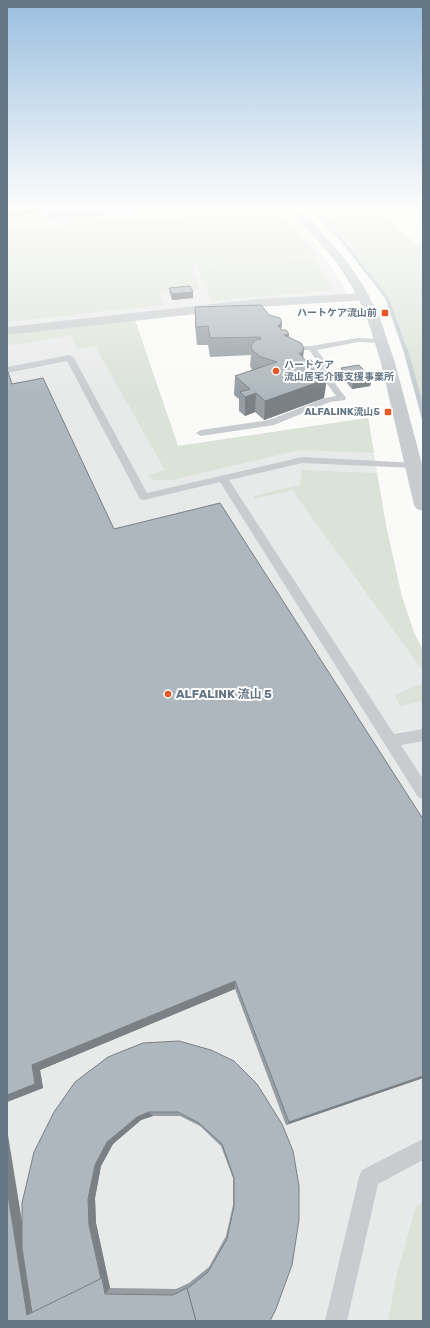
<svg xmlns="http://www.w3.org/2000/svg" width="430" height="1328" viewBox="0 0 430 1328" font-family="Rubik,'Noto Sans JP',sans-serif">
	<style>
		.built { fill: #e8e9e9 }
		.green { fill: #dbe2d8 }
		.water { fill: #c2ccd1 }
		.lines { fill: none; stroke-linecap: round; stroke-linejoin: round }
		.stream { fill: #c2ccd1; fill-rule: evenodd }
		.service { fill: #c8cccf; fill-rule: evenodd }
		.minor { fill: #c8cccf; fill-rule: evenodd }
		.tertiary { fill: #c8cccf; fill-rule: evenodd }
		.wall { fill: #969da3; fill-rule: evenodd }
		.shaded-wall { fill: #7a8084 }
		.building { fill: #aeb7bd; stroke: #7a8084 }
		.poi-dot { fill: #ea5727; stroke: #fff; stroke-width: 1.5 }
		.labels { text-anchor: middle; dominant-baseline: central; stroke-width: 4; stroke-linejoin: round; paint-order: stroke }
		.far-poi-label { font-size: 10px; font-weight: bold; fill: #647584; stroke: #fff; text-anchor: end }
		.poi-label { font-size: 12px; font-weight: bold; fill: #647584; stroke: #fff; text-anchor: start }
	</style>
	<rect width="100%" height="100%" fill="#fafaf8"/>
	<!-- built -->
	<g class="built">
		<polygon points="7,208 281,208 315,245 338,278 348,295 257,300 7,328"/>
		<polygon points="135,320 178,446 368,418 386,526 402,597 414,633 423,650 423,1321 7,1321 7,335"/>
	</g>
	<!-- green -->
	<g class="green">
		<polygon points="342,208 374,208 390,221 416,244 423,244 423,405 405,341 389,298 345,242 321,217 349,216 349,213"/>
		<polygon points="279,210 316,256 191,266 200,289 160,293 163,305 7,322 7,229"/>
		<polygon points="309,258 314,259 335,290 211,301 197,266"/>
		<polygon points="135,320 178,446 368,418 374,453 300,450 172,480 152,480 149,475 165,470 95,346 78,349 70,335 7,346 7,335"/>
		<polygon points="302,470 377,473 386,526 402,597 414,633 423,650 423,671 292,490 254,499 253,496 300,485"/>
		<polygon points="423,683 423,701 400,706 395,695"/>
		<polygon points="422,1203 423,1206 423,1321 388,1321 397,1273 416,1207"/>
	</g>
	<!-- water -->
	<polygon class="water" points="317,217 321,217 345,242 389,298 409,353 423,404 423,423 404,353 385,298 342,243"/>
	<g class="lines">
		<!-- stream -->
		<polygon class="stream" points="313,208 328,223 328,225 326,225 308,208"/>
		<!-- service -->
		<g class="service">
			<polygon points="358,338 382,339 386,341 382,343 358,342 317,350 327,363 325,370 346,398 345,400 330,402 274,425 201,436 196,433 201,430 269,420 325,398 336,396 317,370 319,363 309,350 292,350 285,341 289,339 292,339 297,346 311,346"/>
			<polygon points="70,355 74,358 147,493 302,457 418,463 419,465 418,467 414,468 302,463 229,480 394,734 423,729 423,741 401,745 423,779 423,799 418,797 220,482 144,500 140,499 67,361 7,373 7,367"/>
			<polygon points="423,1139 423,1160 378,1184 347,1321 325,1321 359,1177 362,1170"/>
		</g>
		<!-- minor -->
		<polygon class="minor" points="364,293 368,294 370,297 368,300 258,307 7,335 7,327 258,299"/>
		<!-- tertiary -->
		<polygon class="tertiary" points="289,208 300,208 345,259 363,285 380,318 395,363 423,468 423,511 417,509 414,505 381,363 371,330 363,308 351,285 337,263"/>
	</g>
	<!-- wall -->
	<g class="wall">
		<polygon points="44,208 148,208 149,212 46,218"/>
		<polygon points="169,288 193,292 193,298 172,300 170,294"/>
		<polygon points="195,307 269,315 282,322 281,330 289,337 303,358 324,398 264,420 255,412 245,416 239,411 239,399 234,395 235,376 252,370 250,366 251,355 210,357 208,345 197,345 195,325"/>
		<polygon points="341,368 372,379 370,386 352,389 340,375"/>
		<polygon points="7,369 12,384 114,529 423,1078 286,1125 235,989 40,1070 43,1088 7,1102"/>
		<path d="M211,1050L270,1321H7L22,1221ZM153,1116H180L200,1126L221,1146L233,1178V1205L226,1236L209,1267L189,1283L176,1289L110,1288L96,1223L95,1198L101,1166L113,1144L141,1120Z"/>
	</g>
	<!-- shaded-wall -->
	<g class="shaded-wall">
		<polygon points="7,208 40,208 40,213 7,216"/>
		<polygon points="193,292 193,298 172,300 172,294"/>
		<polygon points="282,322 280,340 278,326"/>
		<polygon points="289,334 288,352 284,335"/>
		<polygon points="304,349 302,368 299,353"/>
		<polygon points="327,379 324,398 264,420 265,401"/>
		<polygon points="372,379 370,386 352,389 353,382"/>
		<polygon points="256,393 255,412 245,416 245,397"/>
		<polygon points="235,981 235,989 40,1070 43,1088 7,1102 7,1095 32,1065"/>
		<polygon points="423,1076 423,1078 286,1125 289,1122"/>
		<polygon points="149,1112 153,1116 141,1120 113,1144 101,1166 95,1198 96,1223 110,1288 105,1294 89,1225 88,1199 95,1165 107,1142 137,1117"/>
		<polygon points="7,1129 36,1308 27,1315 7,1189"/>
	</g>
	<!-- building -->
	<g class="building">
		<polygon points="190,286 193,292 172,294 169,288"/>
		<polygon points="261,305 269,315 280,318 282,322 278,326 282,330 286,330 289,334 284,335 301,343 304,349 301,353 299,353 305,360 310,359 327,379 265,401 256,393 245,397 240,392 250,389 235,376 277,362 261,357 253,351 251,348 252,344 256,340 261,339 260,337 210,338 208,326 196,327 195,307"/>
		<polygon points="359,365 372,379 353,382 341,368"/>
		<polygon points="7,369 12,384 43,378 114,529 220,503 423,819 423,1076 289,1122 235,981 32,1065 35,1084 7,1095"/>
		<polygon points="179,1041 211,1050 234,1061 257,1084 282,1124 293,1151 299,1186 299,1220 292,1265 276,1309 270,1321 196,1321 187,1289 208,1272 227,1239 234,1206 234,1178 222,1144 199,1123 178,1112 149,1112 137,1117 107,1142 95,1165 88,1199 89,1225 101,1279 32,1313 22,1248 22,1203 34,1152 54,1112 75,1082 108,1057 143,1043"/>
		<polygon points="7,1189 27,1315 102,1278 105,1294 173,1295 187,1288 196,1321 7,1321"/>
	</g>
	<!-- sky -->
	<linearGradient id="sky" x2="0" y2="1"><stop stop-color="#99bedf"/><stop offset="0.53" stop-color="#fdfdfc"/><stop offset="1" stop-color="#fdfdfc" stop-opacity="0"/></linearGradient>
	<rect width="430" height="394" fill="url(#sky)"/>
	<!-- markers -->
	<g class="poi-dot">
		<rect x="381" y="309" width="8" height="8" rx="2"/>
		<circle cx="276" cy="371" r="4"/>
		<rect x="384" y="408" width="8" height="8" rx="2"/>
		<circle cx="168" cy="694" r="4"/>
	</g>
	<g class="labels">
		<!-- far-poi labels -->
		<g class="far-poi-label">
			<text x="377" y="313">ハートケア流山前</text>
			<text x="284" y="365" text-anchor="start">ハートケア<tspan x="284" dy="12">流山居宅介護支援事業所</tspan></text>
			<text x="380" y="412">ALFALINK流山5</text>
		</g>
		<!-- poi labels -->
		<g class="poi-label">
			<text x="176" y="694">ALFALINK 流山 5</text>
		</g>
	</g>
	<!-- border -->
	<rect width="430" height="1328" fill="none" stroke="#647584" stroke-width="16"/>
</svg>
